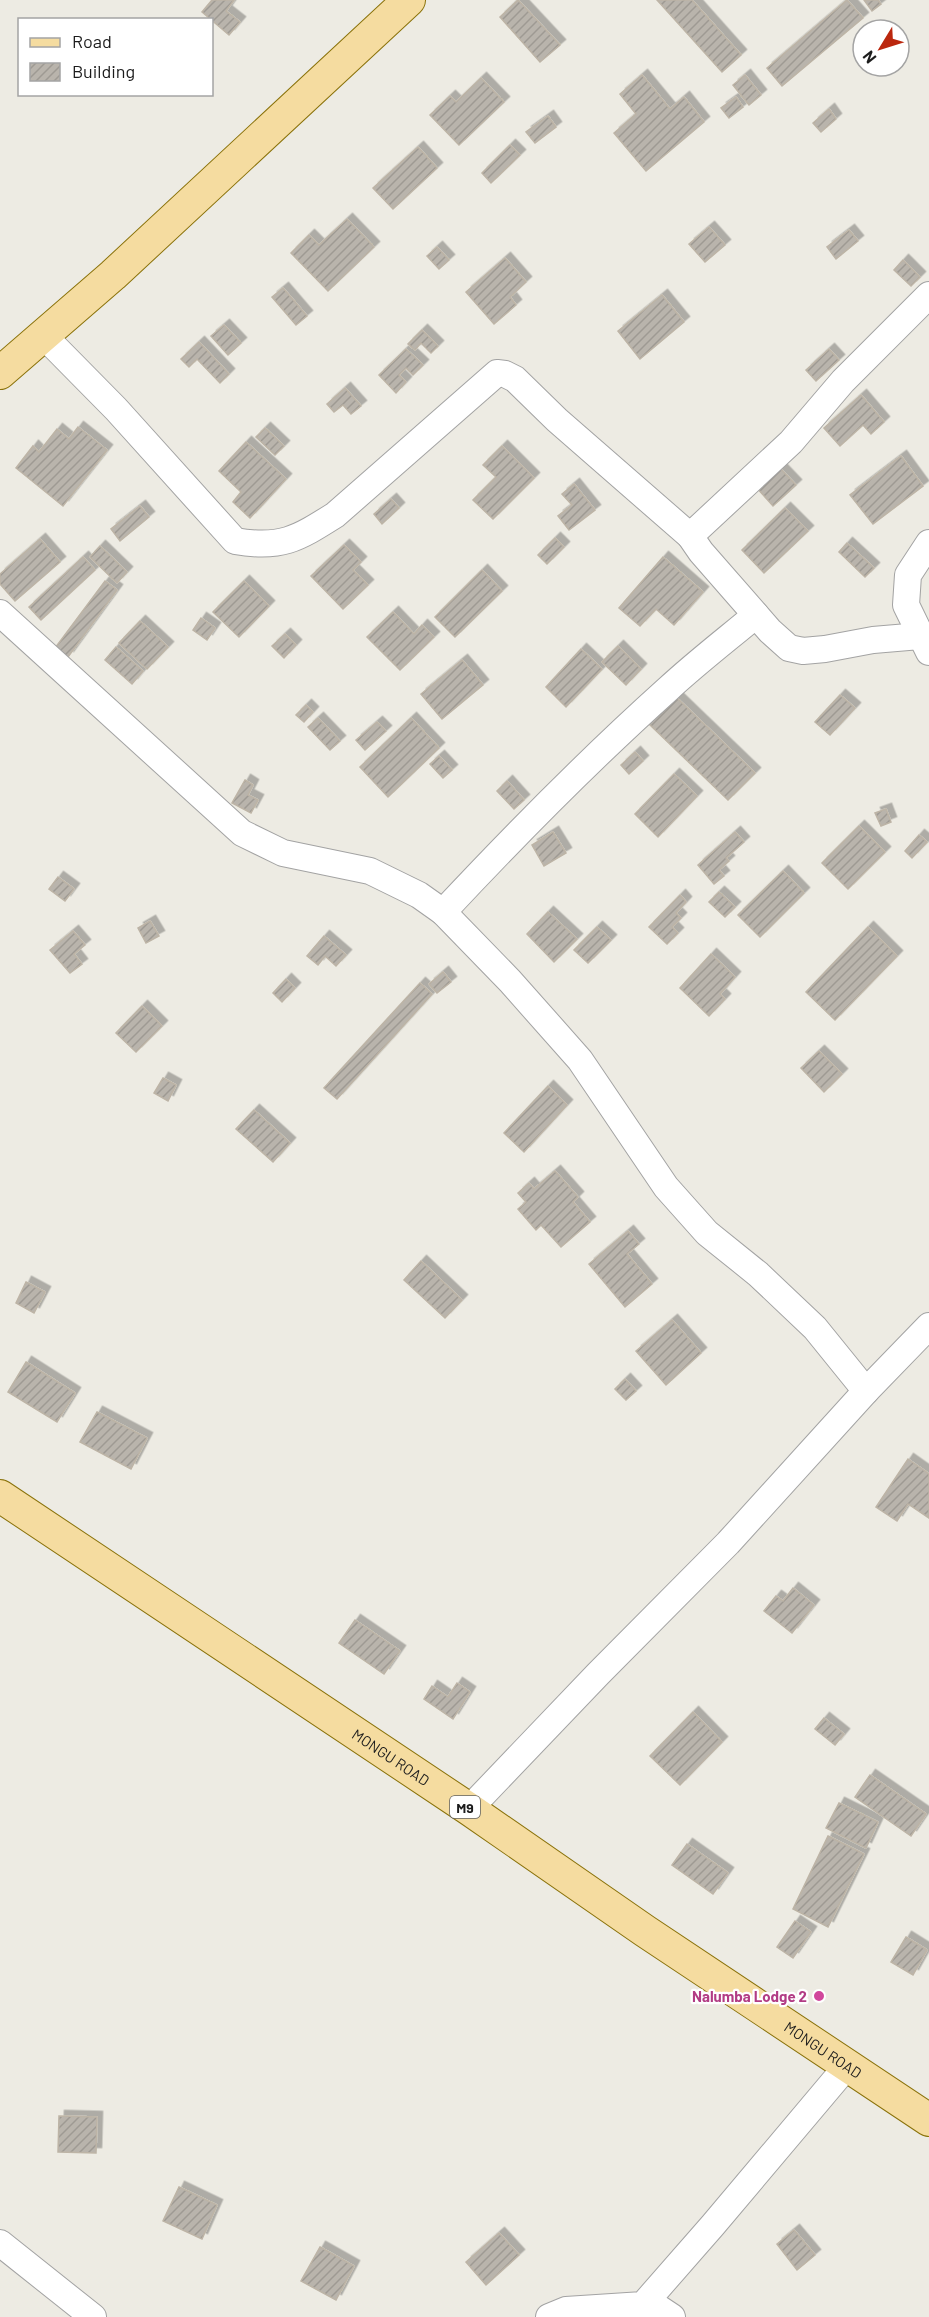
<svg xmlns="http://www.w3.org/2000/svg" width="929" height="2317" viewBox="0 0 929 2317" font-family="Barlow,sans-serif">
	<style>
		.building { fill: url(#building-hatch); stroke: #bdb4a6; stroke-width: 1.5; filter: url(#shadow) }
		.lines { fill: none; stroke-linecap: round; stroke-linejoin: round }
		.minor-casing { stroke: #a3a3a3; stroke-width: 28 }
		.major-casing { stroke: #8a720a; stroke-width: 34 }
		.minor { stroke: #fff; stroke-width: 26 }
		.major { stroke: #f5dca0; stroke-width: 32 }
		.hotel-dot { fill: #d1479c; stroke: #fff; stroke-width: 2 }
		.labels { text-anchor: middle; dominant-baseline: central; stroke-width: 4.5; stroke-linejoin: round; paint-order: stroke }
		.shield { fill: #fff; stroke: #606060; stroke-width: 1.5 }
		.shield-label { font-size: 14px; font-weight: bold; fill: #1c1c1c }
		.street-label { font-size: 15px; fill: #1c1c1c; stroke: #fff }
		.hotel-label { font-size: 15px; font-weight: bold; fill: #b23c85; stroke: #fff; text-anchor: end }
	</style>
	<defs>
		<pattern id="building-hatch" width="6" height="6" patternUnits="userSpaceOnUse" patternTransform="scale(1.5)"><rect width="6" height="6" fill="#b9b4ac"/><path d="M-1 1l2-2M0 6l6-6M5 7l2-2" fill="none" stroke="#9e9a93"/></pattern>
		<filter id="shadow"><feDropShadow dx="5.5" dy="-5.5" stdDeviation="0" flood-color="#0004"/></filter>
	</defs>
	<rect width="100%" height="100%" fill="#edebe3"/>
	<!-- building -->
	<g class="building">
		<polygon points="212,0 234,0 226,11 240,22 229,35 202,12"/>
		<polygon points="518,0 560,45 540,62 500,17"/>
		<polygon points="657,0 692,0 741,55 722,72"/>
		<polygon points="847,0 863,18 782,86 767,68"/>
		<polygon points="864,0 878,0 881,4 872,11"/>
		<polygon points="642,75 670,109 684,97 704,122 646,171 614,133 636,114 620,94"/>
		<polygon points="745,75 761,95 749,105 733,85"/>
		<polygon points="481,78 504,102 459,145 430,115 450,96 456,102"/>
		<polygon points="736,97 743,107 729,118 721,108"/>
		<polygon points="829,109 836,119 821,132 813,123"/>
		<polygon points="548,116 556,127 535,143 526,132"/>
		<polygon points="510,145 520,155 491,183 482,173"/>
		<polygon points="418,147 437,168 393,209 373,188"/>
		<polygon points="347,219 374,247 328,291 291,253 309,235 319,245"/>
		<polygon points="709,227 725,245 705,262 689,244"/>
		<polygon points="849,230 858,241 836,259 827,247"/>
		<polygon points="437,247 449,260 439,269 427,256"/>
		<polygon points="505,258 526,282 510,297 516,305 494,324 466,292"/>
		<polygon points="903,260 920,277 911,286 894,270"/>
		<polygon points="283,288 307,316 296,325 272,297"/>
		<polygon points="662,295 684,322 640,359 618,331"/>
		<polygon points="224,325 241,343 228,355 211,336"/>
		<polygon points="422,330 438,346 431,353 421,343 415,350 408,344"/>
		<polygon points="199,342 229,374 220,383 197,359 189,367 181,359"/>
		<polygon points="406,349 423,365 413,375 406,368 399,375 406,382 396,393 379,375"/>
		<polygon points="829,349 839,360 816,381 806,370"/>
		<polygon points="345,388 361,406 351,414 343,405 334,412 327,404"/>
		<polygon points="861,395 884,422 871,434 863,425 840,446 824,428"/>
		<polygon points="78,427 107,450 63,506 16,468 33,446 39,452 57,429 69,439"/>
		<polygon points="265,428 284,446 275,455 256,437"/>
		<polygon points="246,442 286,479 250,518 233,502 241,492 219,471"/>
		<polygon points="502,446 534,478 493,519 473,500 496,477 483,465"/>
		<polygon points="901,456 923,486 873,524 850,495"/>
		<polygon points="778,466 796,485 773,506 756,487"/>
		<polygon points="574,484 595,510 569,530 558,516 572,505 562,494"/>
		<polygon points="391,499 399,508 382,524 374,514"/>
		<polygon points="140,506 149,517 120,541 111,529"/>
		<polygon points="785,508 808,531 764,573 742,550"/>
		<polygon points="555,538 564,547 547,564 538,555"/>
		<polygon points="40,539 60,562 15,601 0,584 0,574"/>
		<polygon points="847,543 874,568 865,577 839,552"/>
		<polygon points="344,545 361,562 353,570 368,585 343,609 311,576"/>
		<polygon points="100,546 127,572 117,583 90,557"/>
		<polygon points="83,557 95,570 41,620 29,607"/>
		<polygon points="663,557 703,592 674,625 656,609 640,626 619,608"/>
		<polygon points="482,570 502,591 455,637 435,617"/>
		<polygon points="105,581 117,590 68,657 55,648"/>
		<polygon points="244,581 269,606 239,637 213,612"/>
		<polygon points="393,612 414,634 422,625 434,637 400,670 367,637"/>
		<polygon points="201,618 215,628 207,640 193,630"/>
		<polygon points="140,621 168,647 147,669 119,643"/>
		<polygon points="285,634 296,645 284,658 272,646"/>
		<polygon points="618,646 641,669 626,685 602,662"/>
		<polygon points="116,647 143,671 132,684 105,660"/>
		<polygon points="581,649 602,669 566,707 546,687"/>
		<polygon points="462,660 483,685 442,719 421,694"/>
		<polygon points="840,695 855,708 830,735 815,722"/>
		<polygon points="676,697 755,773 728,800 649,724"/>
		<polygon points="306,705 313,712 304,722 296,715"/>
		<polygon points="318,718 340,741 330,750 308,727"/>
		<polygon points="411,718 439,748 388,797 360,767"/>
		<polygon points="377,722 386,731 365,750 356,740"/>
		<polygon points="635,752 643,761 629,774 621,765"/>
		<polygon points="439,756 452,770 443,778 430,764"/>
		<polygon points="674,774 697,796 658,837 635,814"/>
		<polygon points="245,780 253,785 248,795 258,800 251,813 232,803"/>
		<polygon points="507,781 524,800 514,809 497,791"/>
		<polygon points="886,809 891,822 881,826 875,813"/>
		<polygon points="859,826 885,852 848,889 822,863"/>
		<polygon points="553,832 566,853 544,866 532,845"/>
		<polygon points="735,832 744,842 726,858 729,861 719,870 724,876 714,884 698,865"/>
		<polygon points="919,835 927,842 912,858 905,851"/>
		<polygon points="783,871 804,893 760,937 738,915"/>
		<polygon points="58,877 74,889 65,901 49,889"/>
		<polygon points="719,892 735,907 725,917 709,902"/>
		<polygon points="680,895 686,902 676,913 681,918 672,927 678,933 667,944 649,927"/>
		<polygon points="548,912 577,939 554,962 527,934"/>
		<polygon points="150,921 159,936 146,943 138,928"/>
		<polygon points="597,927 611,940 588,963 574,950"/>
		<polygon points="868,927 897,956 835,1020 806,992"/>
		<polygon points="73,931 85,945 74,954 82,964 70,973 50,950"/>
		<polygon points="324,936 346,955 336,966 325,956 318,965 307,956"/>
		<polygon points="711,954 735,977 720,994 725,999 709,1016 680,988"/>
		<polygon points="443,972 451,982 437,993 429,984"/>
		<polygon points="286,979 295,988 282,1002 273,993"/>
		<polygon points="420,983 432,994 337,1099 324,1088"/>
		<polygon points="142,1006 162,1026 136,1052 116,1033"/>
		<polygon points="819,1051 842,1074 824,1092 801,1068"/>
		<polygon points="163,1078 176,1085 168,1101 154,1093"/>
		<polygon points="548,1086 567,1105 524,1152 504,1133"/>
		<polygon points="254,1110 290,1143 273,1162 236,1129"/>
		<polygon points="555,1171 578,1197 573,1202 590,1222 561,1247 541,1225 536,1230 518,1209 526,1202 518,1193 529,1183 534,1189"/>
		<polygon points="628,1231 639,1244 627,1254 652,1284 625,1307 589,1264"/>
		<polygon points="421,1261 462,1300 445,1318 404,1280"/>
		<polygon points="26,1282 45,1292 34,1313 16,1303"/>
		<polygon points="672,1320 701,1353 666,1385 636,1351"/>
		<polygon points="26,1362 75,1393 57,1422 8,1392"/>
		<polygon points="625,1379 636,1391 626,1400 615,1389"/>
		<polygon points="97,1412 147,1438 131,1469 80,1442"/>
		<polygon points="908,1459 929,1474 929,1518 908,1504 897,1521 876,1507"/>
		<polygon points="793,1588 814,1605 792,1633 764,1611 776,1596 783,1601"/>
		<polygon points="355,1620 400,1651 384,1674 339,1643"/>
		<polygon points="457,1683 470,1692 453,1719 424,1699 432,1686 448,1697"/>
		<polygon points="693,1712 722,1742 680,1785 650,1756"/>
		<polygon points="824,1718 844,1734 835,1745 815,1729"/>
		<polygon points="870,1775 926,1814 911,1836 855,1797"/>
		<polygon points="839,1803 878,1822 866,1848 826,1828"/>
		<polygon points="828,1836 864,1854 828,1927 793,1909"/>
		<polygon points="687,1844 728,1873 713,1894 672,1865"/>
		<polygon points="795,1921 811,1932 793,1958 777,1947"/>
		<polygon points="906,1937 927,1950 913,1975 891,1962"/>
		<polygon points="59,2116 97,2117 96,2153 58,2152"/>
		<polygon points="179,2187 217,2205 202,2239 163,2221"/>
		<polygon points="794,2230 815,2255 797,2270 777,2244"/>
		<polygon points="499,2233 519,2255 486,2285 466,2262"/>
		<polygon points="320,2247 354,2266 336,2300 301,2281"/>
	</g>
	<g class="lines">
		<!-- minor casing -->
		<g class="minor-casing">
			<g id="minor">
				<path d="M43,335L116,409L235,541C281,549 297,539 335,515L497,373L505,374L515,379L557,420L690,536"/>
				<polyline points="929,543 908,575 906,605 929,652"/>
				<polyline points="0,613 242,833 283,853 370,871 419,895 443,912 510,981 580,1060 666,1187 707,1233 758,1274 815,1328 866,1391"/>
				<polyline points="920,636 873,640 825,649 803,651 789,648 770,631 701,552 690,536 791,442 843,381 929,295"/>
				<path d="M443,912C515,835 589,760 668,689C696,663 726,640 756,615"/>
				<polyline points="469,1809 598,1674 728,1543 866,1391 929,1326"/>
				<polyline points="0,2243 93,2317"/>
				<polyline points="643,2305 660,2309 672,2317"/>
				<polyline points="549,2317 566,2310 643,2305 713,2225 847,2066"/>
			</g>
		</g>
		<!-- major casing -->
		<g class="major-casing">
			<g id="major">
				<polyline points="0,373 113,275 409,0"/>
				<path id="s1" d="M0,1496L469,1809L645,1931L929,2120"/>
			</g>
		</g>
		<!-- minor -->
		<use href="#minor" class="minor"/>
		<!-- major -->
		<use href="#major" class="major"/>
	</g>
	<!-- markers -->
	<circle class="hotel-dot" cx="819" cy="1996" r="6"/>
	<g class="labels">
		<!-- shield labels -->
		<rect class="shield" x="450" y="1796" width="30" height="22" rx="4.5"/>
		<g class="shield-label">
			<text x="465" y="1807">M9</text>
		</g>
		<!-- street labels -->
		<g class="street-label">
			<text stroke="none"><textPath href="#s1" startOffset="470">MONGU ROAD</textPath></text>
			<text stroke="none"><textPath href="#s1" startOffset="992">MONGU ROAD</textPath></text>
		</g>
		<!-- hotel labels -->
		<g class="hotel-label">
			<text x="807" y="1996">Nalumba Lodge 2</text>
		</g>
	</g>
	<!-- legend -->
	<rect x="18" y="18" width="195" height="78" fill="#ffffff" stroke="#a4a4a4" stroke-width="1.5"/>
	<rect x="30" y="38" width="30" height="9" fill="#f5dca0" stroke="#a4a4a4" stroke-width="1.5"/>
	<text x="72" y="48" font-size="18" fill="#1c1c1c">Road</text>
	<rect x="30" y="63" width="30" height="18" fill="url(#building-hatch)" stroke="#a4a4a4" stroke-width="1.5"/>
	<text x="72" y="78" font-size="18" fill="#1c1c1c">Building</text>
	<!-- north arrow -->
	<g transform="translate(881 48) rotate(232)"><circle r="28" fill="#ffffff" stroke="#a4a4a4" stroke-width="1.5"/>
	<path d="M0-4.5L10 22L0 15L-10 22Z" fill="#bb270e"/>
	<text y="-9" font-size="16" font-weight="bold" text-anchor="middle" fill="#1c1c1c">N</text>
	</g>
</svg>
